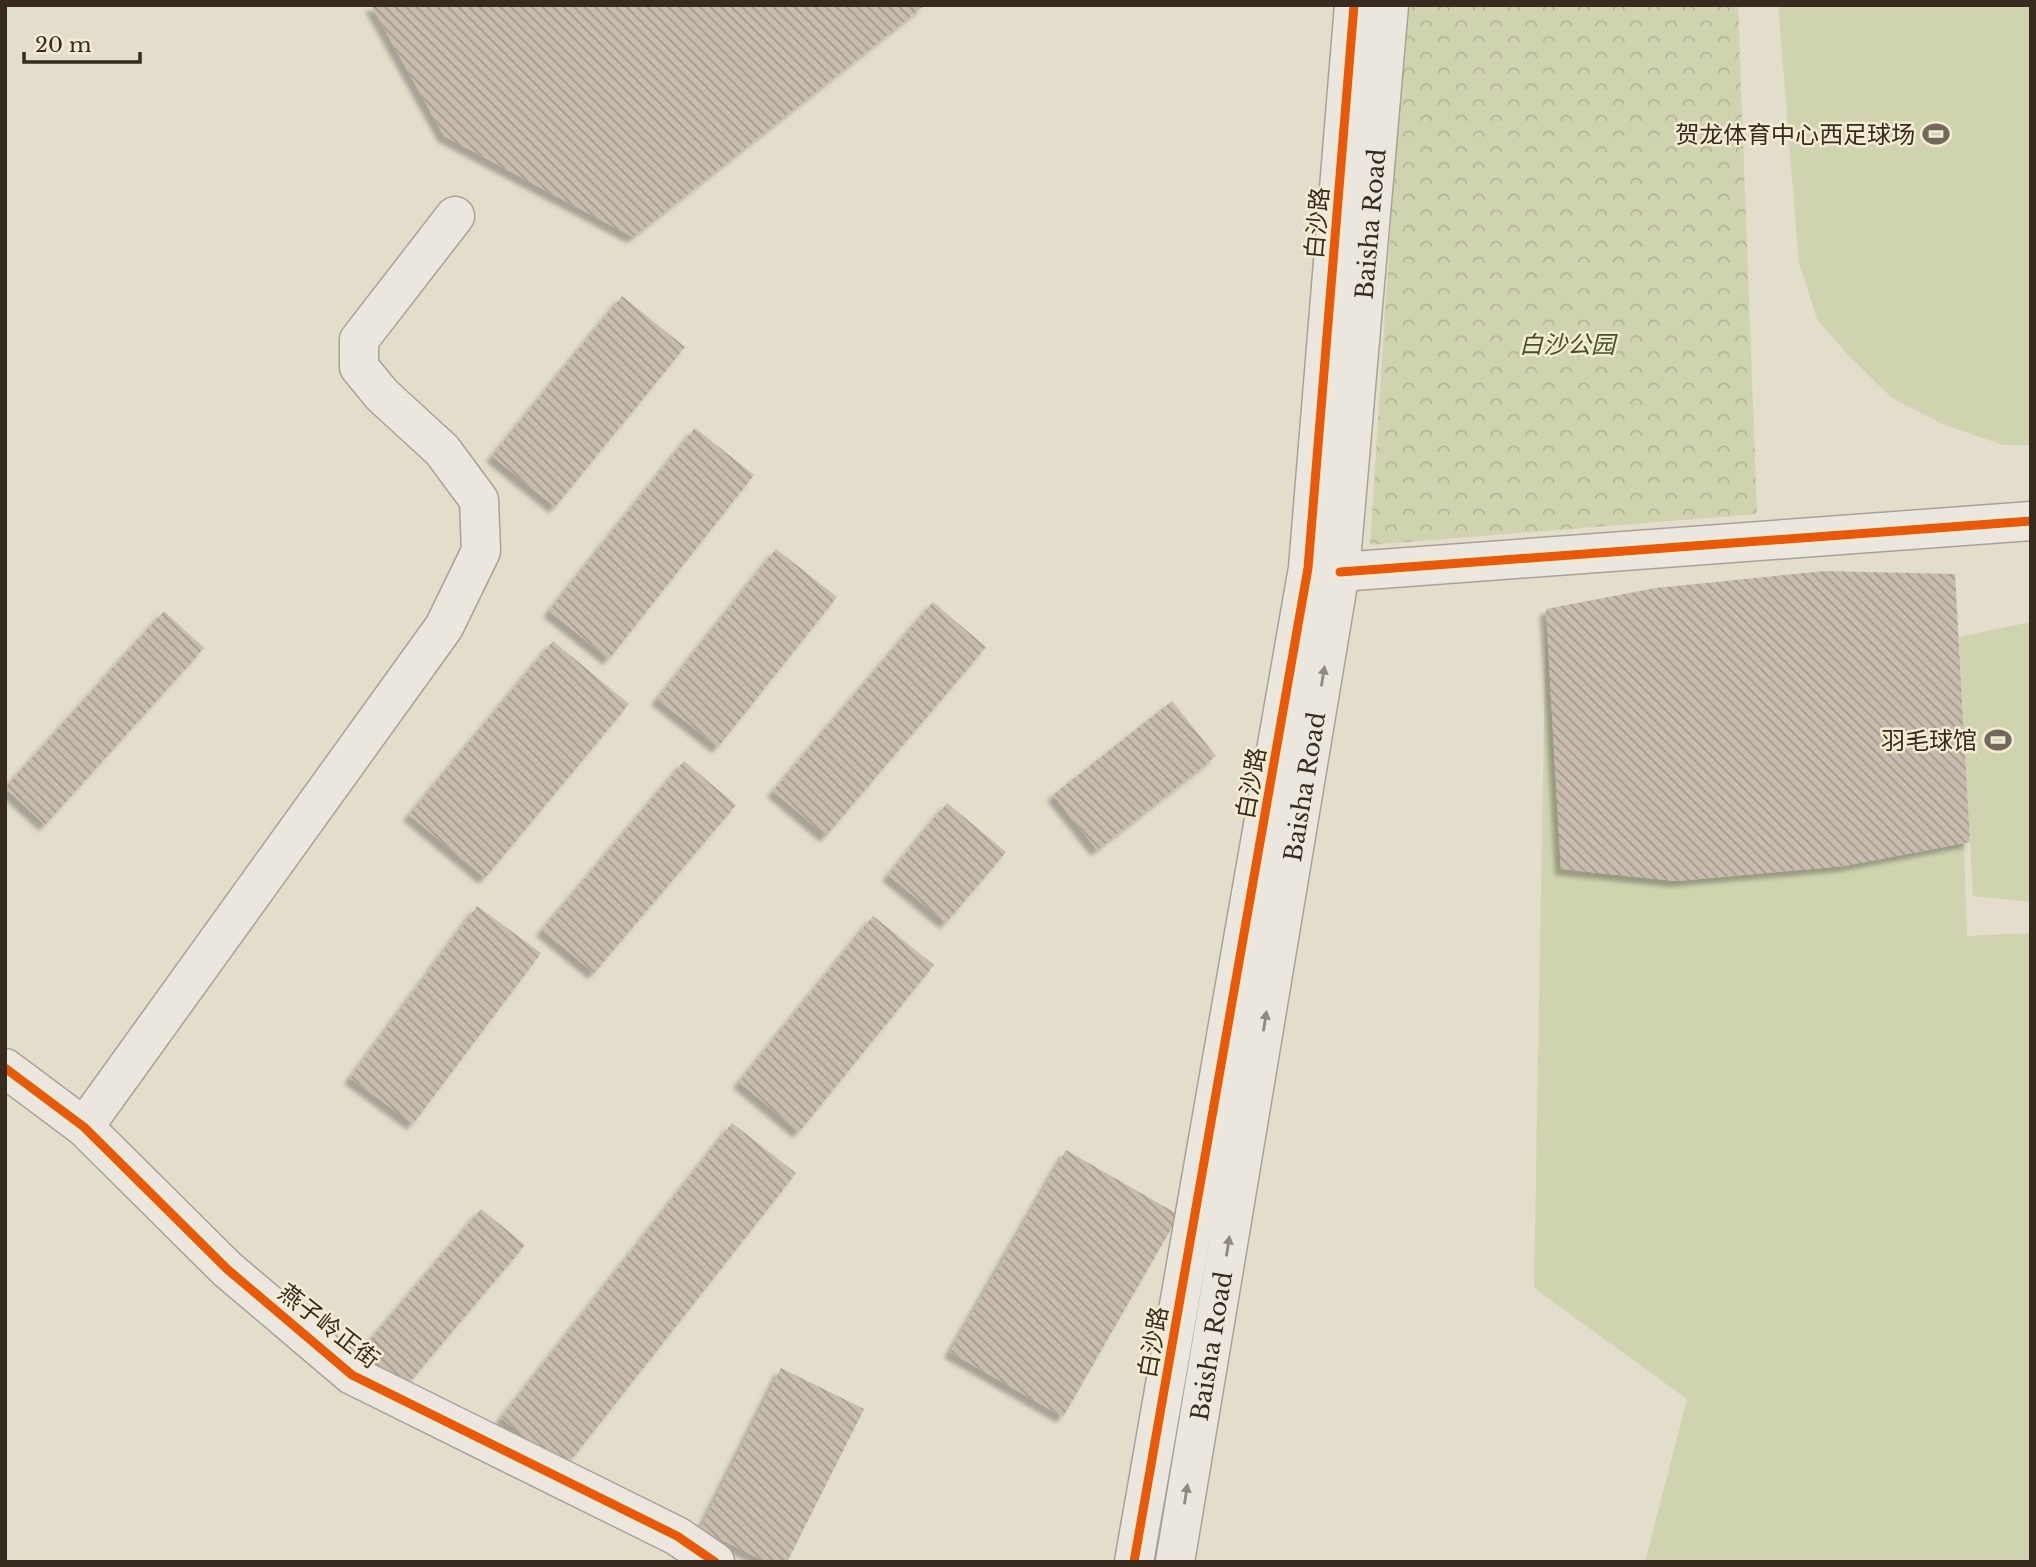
<svg xmlns="http://www.w3.org/2000/svg" width="2036" height="1567" viewBox="0 0 2036 1567" font-family="'Libre Baskerville','Noto Sans SC',serif">
	<style>
		.park { fill: url(#park-crowns) }
		.pitch { fill: #d0d3af }
		.building { fill: url(#building-back-hatch); filter: url(#shadow) }
		.lines { fill: none; stroke-linecap: round; stroke-linejoin: round }
		.minor-casing { stroke: #a8a296; stroke-width: 41 }
		.minor { stroke: #ebe7de; stroke-width: 38 }
		.cycleway-casing { stroke: #f4ecd2; stroke-width: 13 }
		.cycleway { stroke: #e8590c; stroke-width: 9 }
		.oneway { fill: #90897e }
		.labels { text-anchor: middle; dominant-baseline: central; stroke-width: 5; stroke-linejoin: round; paint-order: stroke }
		.poi-label { font-size: 24px; fill: #362b1e; stroke: #f4ecd2; text-anchor: end }
		.street-label { font-size: 24px; fill: #362b1e; stroke: #f4ecd2 }
		.park-label { font-size: 24px; font-style: italic; fill: #445126; stroke: #f4ecd2 }
	</style>
	<defs>
		<pattern id="park-crowns" width="20" height="18" patternUnits="userSpaceOnUse" patternTransform="scale(1.75)"><rect width="20" height="18" fill="#d0d3af"/><path d="M2 6a3 3 0 1 1 6 0M12 15a3 3 0 1 1 6 0" fill="none" stroke="#b3b596"/></pattern>
		<pattern id="building-back-hatch" width="6" height="6" patternUnits="userSpaceOnUse" patternTransform="scale(1.75)"><rect width="6" height="6" fill="#c7bcad"/><path d="M-1 5l2 2M0 0l6 6M5-1l2 2" fill="none" stroke="#a2998c"/></pattern>
		<filter id="shadow"><feDropShadow dx="-6" dy="6" stdDeviation="2" flood-color="#0004"/></filter>
	</defs>
	<rect width="100%" height="100%" fill="#e3ddcc"/>
	<!-- park -->
	<polygon class="park" points="1405,5 1738,5 1757,514 1370,545"/>
	<!-- pitch -->
	<g class="pitch">
		<polygon points="1778,5 2031,5 2031,445 2003,445 1945,425 1892,398 1848,355 1817,319 1799,263"/>
		<polygon points="1955,574 1967,936 2031,933 2031,1562 1645,1562 1687,1399 1534,1288 1546,609"/>
		<polygon points="2031,622 2031,902 1973,896 1959,637"/>
	</g>
	<!-- building -->
	<g class="building">
		<polygon points="371,5 925,5 633,237 444,136"/>
		<polygon points="622,296 685,347 555,507 492,456"/>
		<polygon points="695,428 754,475 609,659 549,611"/>
		<polygon points="776,549 837,597 718,747 657,699"/>
		<polygon points="1824,571 1955,574 1970,842 1844,866 1676,881 1561,869 1546,609 1656,588"/>
		<polygon points="933,602 986,647 826,836 773,791"/>
		<polygon points="164,611 204,648 45,825 5,788"/>
		<polygon points="553,641 629,704 485,878 409,815"/>
		<polygon points="1172,701 1216,756 1097,850 1053,795"/>
		<polygon points="684,761 736,805 594,973 542,930"/>
		<polygon points="947,803 1006,852 946,923 888,875"/>
		<polygon points="477,906 541,953 413,1124 350,1078"/>
		<polygon points="873,916 934,965 799,1132 739,1082"/>
		<polygon points="732,1123 796,1173 565,1468 501,1418"/>
		<polygon points="1066,1150 1179,1215 1063,1417 950,1352"/>
		<polygon points="481,1209 525,1245 404,1389 360,1352"/>
		<polygon points="781,1368 864,1409 787,1562 766,1562 700,1529"/>
	</g>
	<g class="lines">
		<!-- minor casing -->
		<g class="minor-casing">
			<g id="minor">
				<polyline points="1340,572 2031,521"/>
				<polyline points="5,1068 84,1127 227,1269 352,1375 677,1536 715,1562"/>
				<polyline points="84,1127 444,627 481,551 479,500 442,450 382,395 359,367 359,340 455,216"/>
				<polyline points="1134,1562 1308,568 1354,5"/>
				<path id="s1" d="M1175,1562L1340,572L1389,5"/>
			</g>
		</g>
		<!-- minor -->
		<use href="#minor" class="minor"/>
		<!-- cycleway casing -->
		<g class="cycleway-casing">
			<g id="cycleway">
				<polyline points="1340,572 2031,521"/>
				<polyline points="5,1068 84,1127 227,1269 352,1375 677,1536 715,1562"/>
				<polyline points="1134,1562 1308,568 1354,5"/>
			</g>
		</g>
		<!-- cycleway -->
		<use href="#cycleway" class="cycleway"/>
	</g>
	<!-- one-way arrows -->
	<defs><path id="oneway-solid" d="M-6-.8H1V-3.2L6.5 0L1 3.2V.8H-6Z" transform="scale(1.75)"/></defs>
	<g class="oneway">
		<use href="#oneway-solid" transform="translate(1323 676) rotate(-81)"/>
		<use href="#oneway-solid" transform="translate(1265 1021) rotate(-81)"/>
		<use href="#oneway-solid" transform="translate(1228 1246) rotate(-81)"/>
		<use href="#oneway-solid" transform="translate(1186 1494) rotate(-81)"/>
	</g>
	<!-- icons -->
	<defs>
		<g id="stadium-bare" transform="scale(2.1)"><path d="M0-5a6.5 5 0 1 0 0 10a6.5 5 0 1 0 0-10ZM-3.5-1.8h7v3.6h-7Z" fill="#73695b" stroke="#f4ecd2" stroke-width="2.5" paint-order="stroke"/></g>
	</defs>
	<g fill-rule="evenodd">
		<use href="#stadium-bare" x="1936" y="134"/>
		<use href="#stadium-bare" x="1998" y="740"/>
	</g>
	<g class="labels">
		<!-- poi labels -->
		<g class="poi-label">
			<text x="1915" y="134">贺龙体育中心西足球场</text>
			<text x="1977" y="740">羽毛球馆</text>
		</g>
		<!-- street labels -->
		<g class="street-label">
			<text transform="translate(1317 223) rotate(-85)">白沙路</text>
			<text stroke="none"><textPath href="#s1" startOffset="1353">Baisha Road</textPath></text>
			<text transform="translate(1251 783) rotate(-80)">白沙路</text>
			<text stroke="none"><textPath href="#s1" startOffset="786">Baisha Road</textPath></text>
			<text transform="translate(329 1326) rotate(38)">燕子岭正街</text>
			<text transform="translate(1153 1342) rotate(-80)">白沙路</text>
			<text stroke="none"><textPath href="#s1" startOffset="219">Baisha Road</textPath></text>
		</g>
		<!-- park labels -->
		<g class="park-label">
			<text x="1567" y="344">白沙公园</text>
		</g>
	</g>
	<!-- border -->
	<rect width="2036" height="1567" fill="none" stroke="#362b1e" stroke-width="14"/>
	<!-- scale -->
	<path d="M24 52v10h116v-10" fill="none" stroke="#362b1e" stroke-width="3.5"/>
	<text x="35" y="52" font-size="21" fill="#362b1e" stroke="#f4ecd2" stroke-width="5" paint-order="stroke">20 m</text>
</svg>
